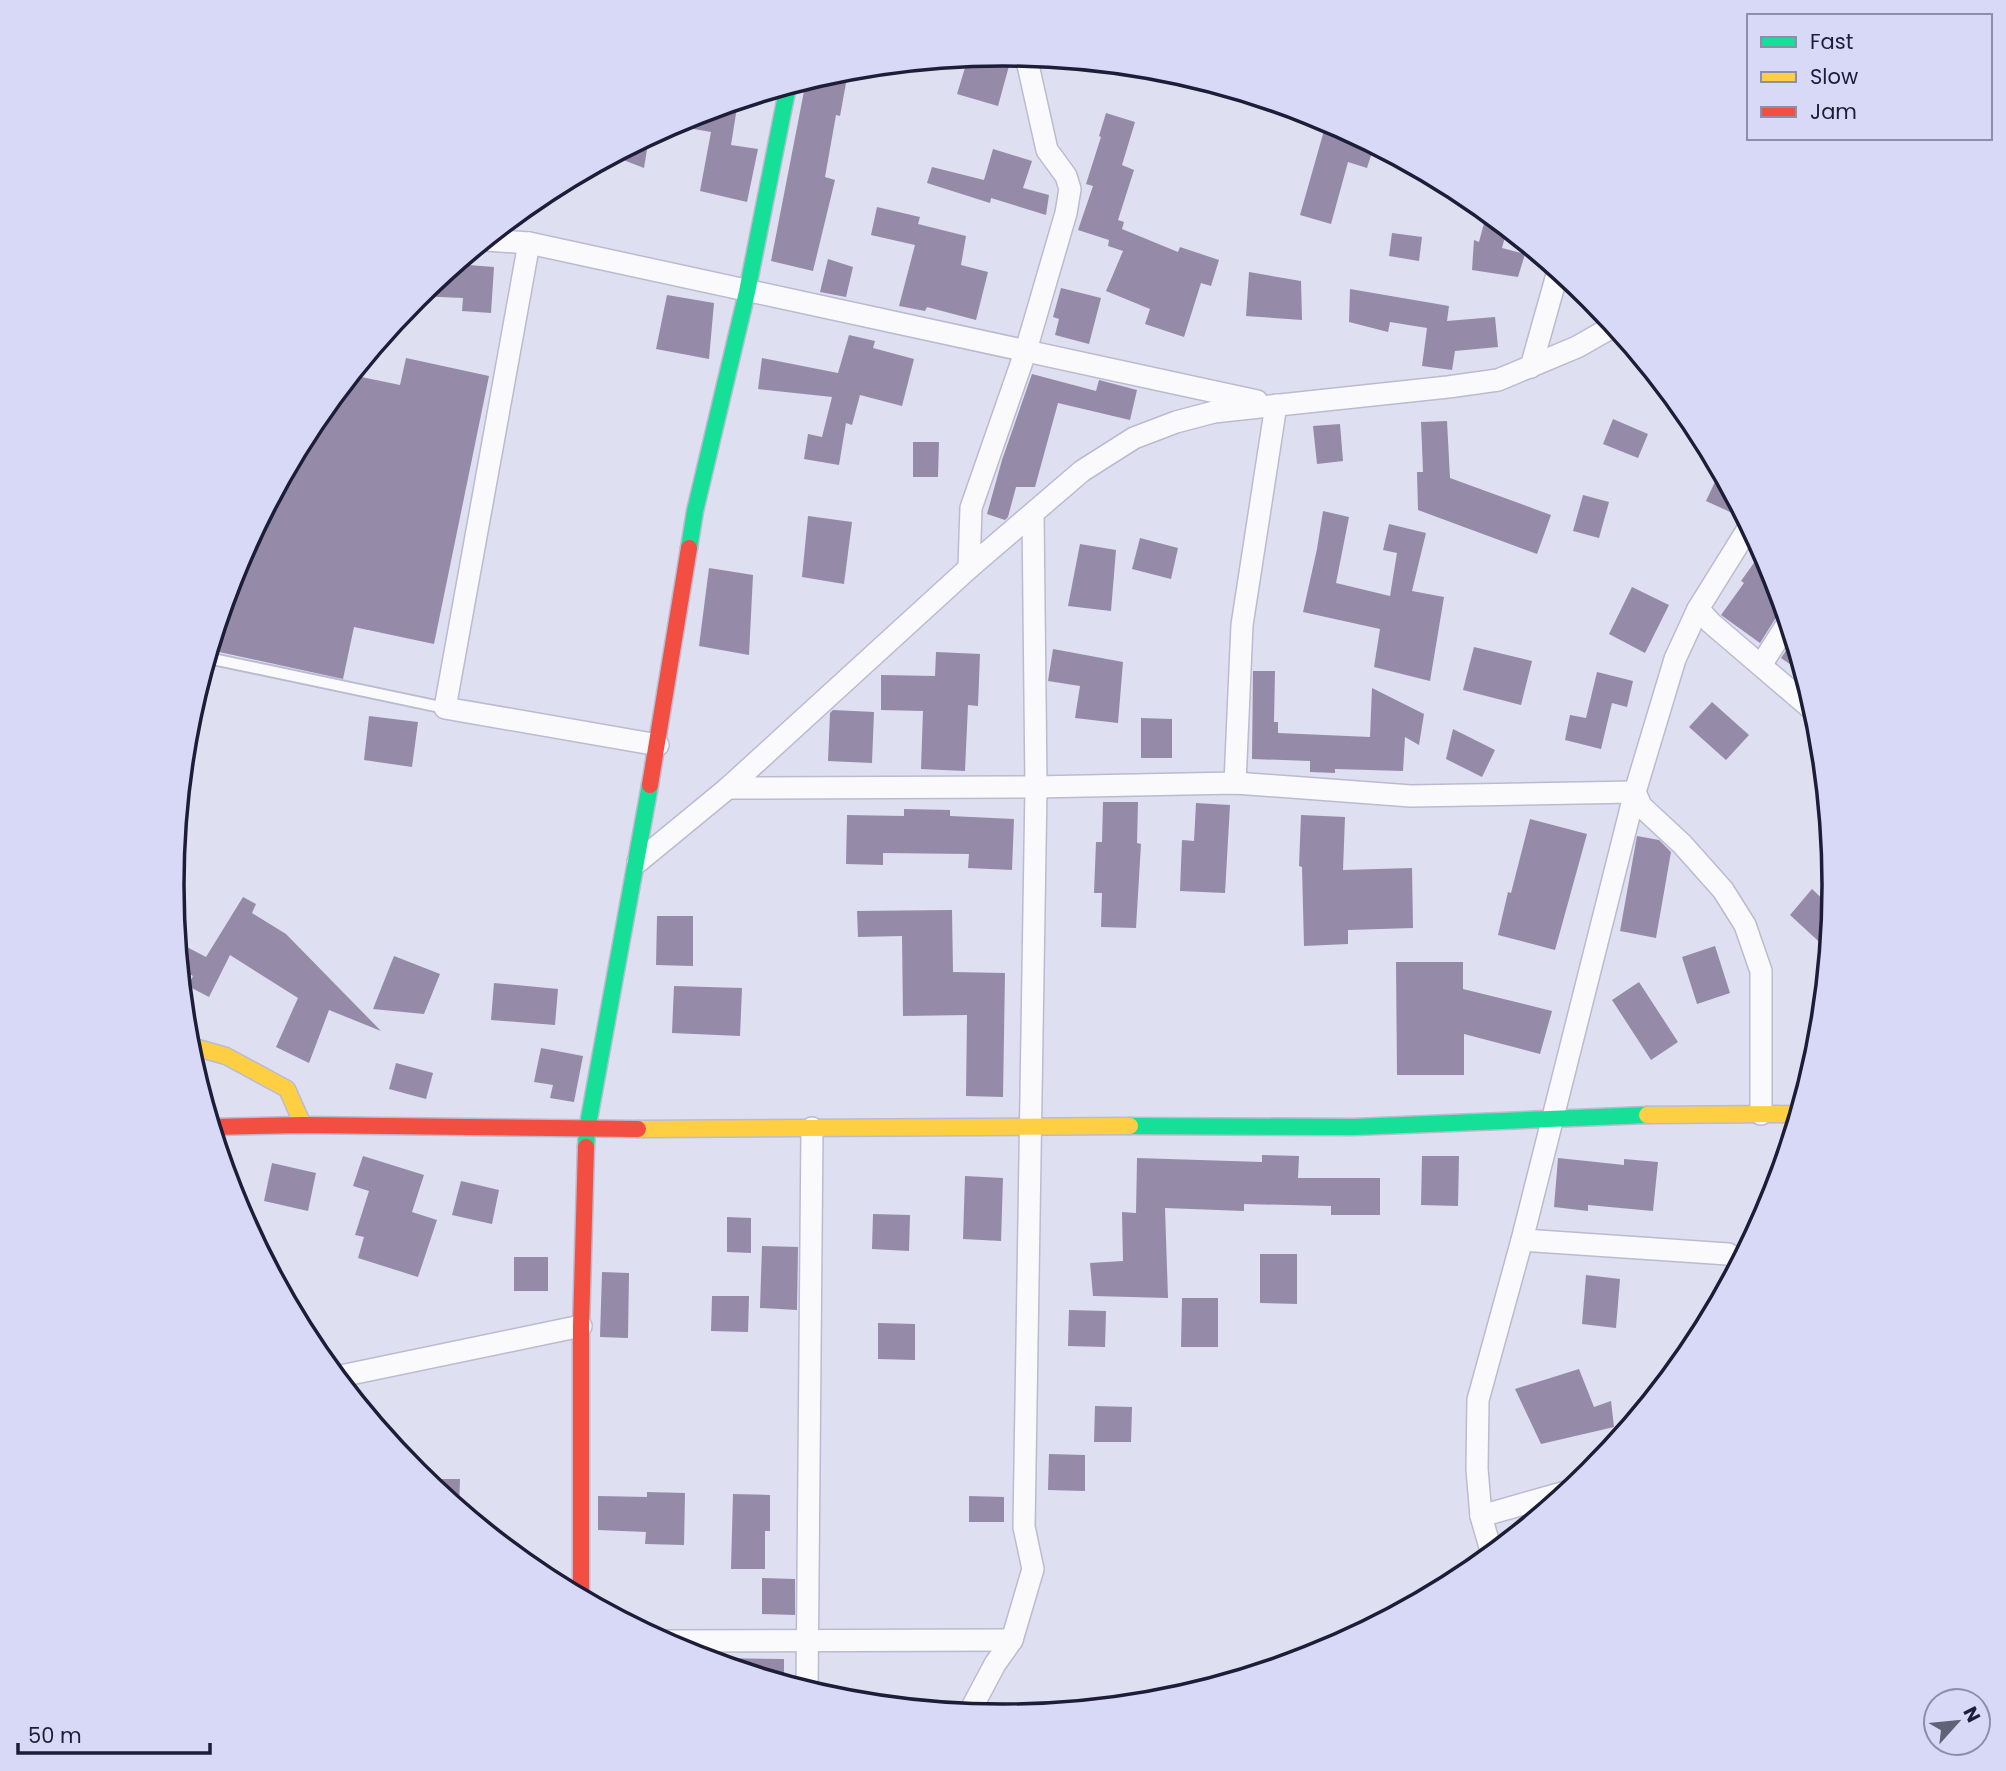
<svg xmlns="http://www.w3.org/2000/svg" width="2006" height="1771" viewBox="0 0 2006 1771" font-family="Poppins,sans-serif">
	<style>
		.building { fill: #958ba8 }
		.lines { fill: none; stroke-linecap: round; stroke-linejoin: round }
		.lane-casing { stroke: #babbd1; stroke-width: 14 }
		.street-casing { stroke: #babbd1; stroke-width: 24 }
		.fast-casing { stroke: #babbd1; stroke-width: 19 }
		.slow-casing { stroke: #babbd1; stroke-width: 19 }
		.jam-casing { stroke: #babbd1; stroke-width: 19 }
		.lane { stroke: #fafafd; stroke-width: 10 }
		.street { stroke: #fafafd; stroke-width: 21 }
		.fast { stroke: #16e098; stroke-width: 16 }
		.slow { stroke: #ffcf43; stroke-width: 16 }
		.jam { stroke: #f24e42; stroke-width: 16 }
		.rim { fill: none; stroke: #1d1d38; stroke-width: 3.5 }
	</style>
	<rect width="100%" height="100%" fill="#dedff0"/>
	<!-- building -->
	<g class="building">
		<polygon points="1003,54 1012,55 998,106 957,94 968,58"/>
		<polygon points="820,77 846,83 840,116 836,115 825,177 835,180 813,271 771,261 806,81"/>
		<polygon points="738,101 731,145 758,149 747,202 700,191 711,132 671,125 685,117"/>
		<polygon points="1106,113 1135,122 1122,165 1134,170 1118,220 1124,222 1122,229 1178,252 1180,247 1219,260 1211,286 1201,283 1184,337 1145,324 1150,309 1106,291 1123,251 1108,246 1109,240 1078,230 1093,186 1086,184 1101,137 1099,136"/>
		<polygon points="1327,120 1374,146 1367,168 1348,162 1331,224 1300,215"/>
		<polygon points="649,137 644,168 613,156 630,147"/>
		<polygon points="993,149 1032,161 1023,188 1049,195 1046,215 991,198 990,203 927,183 932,167 984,180"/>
		<polygon points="877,207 920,217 918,224 966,236 961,265 988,272 976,320 927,307 925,311 899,306 915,245 871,235"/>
		<polygon points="1487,212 1507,229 1502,248 1525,254 1518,277 1472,270 1474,240 1479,242"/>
		<polygon points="1392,233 1422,237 1419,261 1389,256"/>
		<polygon points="828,259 853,267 846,297 820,292"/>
		<polygon points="456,264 494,267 491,313 462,311 463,298 417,296"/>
		<polygon points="1249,272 1301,281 1302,320 1246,316"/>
		<polygon points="1061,288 1101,298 1089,344 1055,335 1059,319 1053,317"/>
		<polygon points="1350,289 1449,306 1447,321 1495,317 1498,347 1455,351 1452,370 1422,366 1427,328 1390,322 1388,332 1349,322"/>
		<polygon points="667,295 714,303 709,359 656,349"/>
		<polygon points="849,335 875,341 873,348 914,359 902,406 860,395 852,425 846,423 839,465 804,459 808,434 822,437 832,397 758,389 762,358 838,373"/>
		<polygon points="406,358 489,376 434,644 354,627 343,679 210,650 235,567 312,423 352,375 400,385"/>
		<polygon points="1032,374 1096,391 1099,380 1137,390 1130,420 1058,403 1035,487 1016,487 1008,517 1005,520 987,514 1002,460"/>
		<polygon points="1613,419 1648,434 1638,458 1603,444"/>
		<polygon points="1447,421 1450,478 1551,515 1537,554 1418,510 1417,472 1423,472 1421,422"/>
		<polygon points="1340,424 1343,461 1317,464 1313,426"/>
		<polygon points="913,442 939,442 938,477 913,477"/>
		<polygon points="1720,471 1743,515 1741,517 1706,501"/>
		<polygon points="1583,495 1609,502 1599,538 1573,531"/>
		<polygon points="1323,511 1349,517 1336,583 1390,596 1397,553 1383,550 1389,524 1426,533 1412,591 1444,597 1430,681 1374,667 1380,629 1303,612 1317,549"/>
		<polygon points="808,516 852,522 844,584 802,577"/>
		<polygon points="1140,538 1178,548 1171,579 1132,569"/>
		<polygon points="1080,544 1116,550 1111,611 1068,606"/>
		<polygon points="1756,560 1772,572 1784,611 1777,616 1760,643 1721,615 1744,583 1741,581"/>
		<polygon points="709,568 753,575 749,655 699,646"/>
		<polygon points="1632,587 1669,605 1645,653 1609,634"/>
		<polygon points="1793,640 1803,673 1781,658"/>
		<polygon points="1474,647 1532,661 1521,705 1463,690"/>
		<polygon points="1053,649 1123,662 1118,723 1075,718 1080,686 1048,681"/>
		<polygon points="936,652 980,654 978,706 968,705 965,771 921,769 923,711 881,710 881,675 935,676"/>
		<polygon points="1253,671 1275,671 1274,722 1278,722 1278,733 1370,737 1372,688 1424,714 1419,745 1405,737 1403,771 1335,769 1335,773 1310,772 1310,761 1252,759"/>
		<polygon points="1597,672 1633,681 1627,707 1612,703 1601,749 1565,740 1570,715 1586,718"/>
		<polygon points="1712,702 1749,735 1726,760 1689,727"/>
		<polygon points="833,710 874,712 872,763 828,761 830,713"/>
		<polygon points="369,716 418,722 412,767 364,760"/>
		<polygon points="1141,718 1172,719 1172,758 1141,758"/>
		<polygon points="1453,729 1495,750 1482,777 1446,759"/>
		<polygon points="1103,802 1138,802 1137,843 1141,844 1136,928 1101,927 1102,893 1094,893 1096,842 1102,842"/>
		<polygon points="1196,803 1230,805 1225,893 1180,891 1182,840 1194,841"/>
		<polygon points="904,809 950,810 950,816 1014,819 1012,870 968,868 969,854 883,853 883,865 846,864 847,815 904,816"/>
		<polygon points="1301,815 1345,817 1343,870 1412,868 1413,928 1348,930 1348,944 1304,946 1302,867 1299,866"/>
		<polygon points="1530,819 1587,834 1555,950 1498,935 1508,892 1511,893"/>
		<polygon points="1637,836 1659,840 1671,852 1656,938 1620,931"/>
		<polygon points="1812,889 1832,908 1828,950 1790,915"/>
		<polygon points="243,897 256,904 252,913 286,934 381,1031 329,1010 309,1063 276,1047 298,998 230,955 209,997 188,986 193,976 180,969 179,958 185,946 206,957"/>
		<polygon points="952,910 953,972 1005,973 1003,1097 966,1096 967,1015 903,1016 902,936 858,937 857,911"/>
		<polygon points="657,916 693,916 693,966 656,965"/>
		<polygon points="1715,946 1730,993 1697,1004 1682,957"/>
		<polygon points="394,956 440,974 424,1014 373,1009"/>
		<polygon points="1396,962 1463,962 1463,989 1552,1011 1540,1054 1464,1034 1464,1075 1397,1075"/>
		<polygon points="1639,982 1678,1042 1651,1060 1612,1000"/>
		<polygon points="494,983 558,989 555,1025 491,1020"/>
		<polygon points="674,986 742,988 740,1036 672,1033"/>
		<polygon points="541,1048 583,1056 574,1102 550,1098 553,1085 534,1082"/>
		<polygon points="396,1063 433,1073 426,1099 389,1089"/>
		<polygon points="1262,1155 1299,1156 1298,1178 1380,1178 1380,1215 1331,1215 1331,1206 1244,1204 1244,1211 1165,1208 1168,1298 1093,1296 1090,1263 1123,1261 1122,1212 1136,1213 1137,1158 1262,1162"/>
		<polygon points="363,1156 424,1175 412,1212 437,1220 418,1277 358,1258 364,1237 355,1235 369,1191 353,1186"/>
		<polygon points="1422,1156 1459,1156 1458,1206 1421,1205"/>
		<polygon points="1558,1158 1624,1165 1624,1159 1658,1162 1653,1211 1588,1205 1588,1211 1554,1207"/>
		<polygon points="272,1163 316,1173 308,1211 264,1201"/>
		<polygon points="965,1176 1003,1178 1001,1241 963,1239"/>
		<polygon points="461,1181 499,1190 492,1224 452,1215"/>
		<polygon points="873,1214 910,1215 909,1251 872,1249"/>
		<polygon points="727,1217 751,1218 751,1253 727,1252"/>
		<polygon points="762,1246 798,1247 797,1310 760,1308"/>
		<polygon points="1260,1254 1297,1254 1297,1304 1260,1303"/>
		<rect x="514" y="1257" width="34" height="34"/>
		<polygon points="602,1272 629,1273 628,1338 600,1337"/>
		<polygon points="1586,1275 1620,1279 1616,1328 1582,1324"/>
		<polygon points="712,1296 749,1296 748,1332 711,1331"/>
		<polygon points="1182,1298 1218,1298 1218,1347 1181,1347"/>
		<polygon points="1069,1310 1106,1311 1105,1347 1068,1346"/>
		<polygon points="878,1323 915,1324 915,1360 878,1359"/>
		<polygon points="1579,1369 1594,1407 1611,1401 1614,1427 1541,1444 1515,1389"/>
		<polygon points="1095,1406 1132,1407 1131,1442 1094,1442"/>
		<polygon points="1049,1454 1085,1455 1085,1491 1048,1490"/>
		<polygon points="422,1479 460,1479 459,1509 443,1496"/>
		<polygon points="647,1492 685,1493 684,1545 645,1544 646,1532 598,1530 598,1496 647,1497"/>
		<polygon points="733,1494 770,1495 770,1531 765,1531 765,1569 731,1569"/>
		<polygon points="969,1496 1004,1497 1004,1522 969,1522"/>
		<polygon points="762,1578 795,1579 795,1615 762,1614"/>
		<polygon points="720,1658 784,1659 784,1683 720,1664"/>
	</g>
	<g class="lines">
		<!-- lane casing -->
		<g class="lane-casing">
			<polyline id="lane" points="208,658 445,708"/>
		</g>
		<!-- street casing -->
		<g class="street-casing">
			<g id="street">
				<polyline points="486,240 529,243 1257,401"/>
				<polyline points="529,243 445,708 658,745"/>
				<polyline points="1531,367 1558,271"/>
				<polyline points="969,568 971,508 1026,350 1066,213 1070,189 1066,176 1047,150 1026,56"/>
				<polyline points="1698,609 1711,623 1814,711"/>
				<polyline points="1761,665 1788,623"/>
				<polyline points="1235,783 1242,625 1276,405"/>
				<polyline points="728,788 1036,787 1235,783 1411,796 1635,792 1641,806 1682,844 1723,890 1745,925 1761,971 1761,1114"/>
				<polyline points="638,862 728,788 969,568 1082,471 1134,438 1176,422 1214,412 1448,387 1498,380 1577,347 1614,326"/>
				<polyline points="1522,1240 1728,1254 1741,1260"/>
				<polyline points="336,1377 581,1326"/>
				<polyline points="1481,1516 1569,1491"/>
				<polyline points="1492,1554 1481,1516 1477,1469 1478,1400 1522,1240 1635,792 1675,659 1698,609 1749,527"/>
				<polyline points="661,1641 1012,1640"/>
				<polyline points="807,1691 812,1128"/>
				<polyline points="969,1713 995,1664 1012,1640 1033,1569 1024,1527 1036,787 1033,514"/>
			</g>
		</g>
		<!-- fast casing -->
		<g class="fast-casing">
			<g id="fast">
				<polyline points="689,548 695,511 747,292 788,86"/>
				<polyline points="1130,1126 1354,1127 1647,1115"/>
				<polyline points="586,1147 587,1130 650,785"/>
			</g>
		</g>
		<!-- slow casing -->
		<g class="slow-casing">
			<g id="slow">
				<polyline points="187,1045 226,1056 287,1089 303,1125"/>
				<polyline points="1647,1115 1798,1114"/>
				<polyline points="638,1129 1130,1126"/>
			</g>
		</g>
		<!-- jam casing -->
		<g class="jam-casing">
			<g id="jam">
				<polyline points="650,785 689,548"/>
				<polyline points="212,1127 303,1125 638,1129"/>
				<polyline points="581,1598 581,1326 586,1147"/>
			</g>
		</g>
		<!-- lane -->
		<use href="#lane" class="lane"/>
		<!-- street -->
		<use href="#street" class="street"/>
		<!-- fast -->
		<use href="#fast" class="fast"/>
		<!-- slow -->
		<use href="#slow" class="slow"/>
		<!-- jam -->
		<use href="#jam" class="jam"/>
	</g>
	<!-- crop -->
	<path d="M0 0H2006V1771H0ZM184 885a819 819 0 1 1 1638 0a819 819 0 1 1-1638 0Z" fill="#d7d9f7" fill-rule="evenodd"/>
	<path class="rim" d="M184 885a819 819 0 1 1 1638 0a819 819 0 1 1-1638 0Z"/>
	<!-- legend -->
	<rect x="1747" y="14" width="245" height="126" fill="#d7d9f7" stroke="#8d8eab" stroke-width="2"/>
	<rect x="1761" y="37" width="35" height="10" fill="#16e098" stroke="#8d8eab" stroke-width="2"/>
	<text x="1810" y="49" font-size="21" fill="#1d1d38">Fast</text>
	<rect x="1761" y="72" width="35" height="10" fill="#ffcf43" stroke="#8d8eab" stroke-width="2"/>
	<text x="1810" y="84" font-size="21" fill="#1d1d38">Slow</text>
	<rect x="1761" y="107" width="35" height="10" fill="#f24e42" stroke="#8d8eab" stroke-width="2"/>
	<text x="1810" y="119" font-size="21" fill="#1d1d38">Jam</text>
	<!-- north arrow -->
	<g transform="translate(1957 1722) rotate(63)"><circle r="33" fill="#d7d9f7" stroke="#8d8eab" stroke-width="2"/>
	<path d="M0-5L12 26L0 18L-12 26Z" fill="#616178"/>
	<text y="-10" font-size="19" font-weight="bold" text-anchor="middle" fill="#1d1d38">N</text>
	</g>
	<!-- scale -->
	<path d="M18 1743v10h192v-10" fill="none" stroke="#1d1d38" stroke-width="3.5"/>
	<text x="28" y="1743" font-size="21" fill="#1d1d38" stroke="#d7d9f7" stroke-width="5" paint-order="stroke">50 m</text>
</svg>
